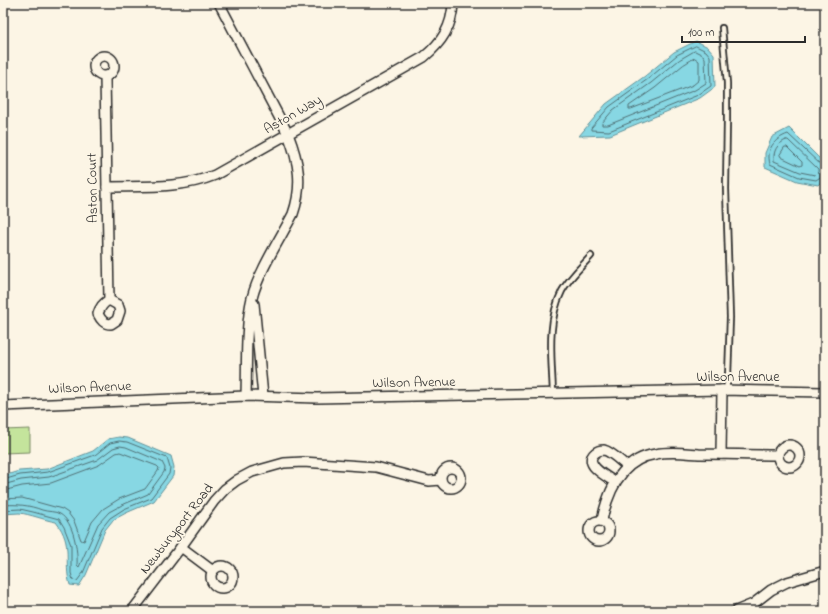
<svg xmlns="http://www.w3.org/2000/svg" width="828" height="614" viewBox="0 0 828 614" font-family="'Indie Flower',sans-serif">
	<style>
		.green { fill: #c4e49c; stroke: #788864 }
		.water { fill: #87d7e3; stroke: #629299 }
		.lines { fill: none; stroke-linecap: round; stroke-linejoin: round }
		.shore { stroke: #507075; stroke-width: 1 }
		.lane-casing { stroke: #2b2b2b; stroke-width: 8 }
		.street-casing { stroke: #2b2b2b; stroke-width: 12 }
		.lane { stroke: #fcf5e5; stroke-width: 4.5 }
		.street { stroke: #fcf5e5; stroke-width: 9 }
		.labels { text-anchor: middle; dominant-baseline: central; stroke-width: 4; stroke-linejoin: round; paint-order: stroke }
		.street-label { font-size: 14px; fill: #2b2b2b; stroke: #fcf5e5 }
	</style>
	<rect width="100%" height="100%" fill="#fcf5e5"/>
	<filter id="ink" filterUnits="userSpaceOnUse"><feTurbulence type="fractalNoise" baseFrequency=".025" numOctaves="2"/><feDisplacementMap in="SourceGraphic" scale="8" xChannelSelector="R" yChannelSelector="G"/><feConvolveMatrix kernelMatrix="1 2 1 2 8 2 1 2 1" color-interpolation-filters="sRGB"/></filter>
	<g filter="url(#ink)">
		<!-- green -->
		<polygon class="green" points="30,429 30,452 3,453 3,430"/>
		<!-- water -->
		<g class="water">
			<polygon points="696,41 708,47 714,54 715,87 700,98 610,135 579,136 606,104 645,76 674,52"/>
			<polygon points="789,128 824,163 825,178 818,185 797,181 765,167 765,153 772,137"/>
			<path d="M119,437L128,438L171,456L174,467L173,476L170,480L154,501L126,513L113,520L105,530L86,575L79,586L70,585C63,561 74,545 56,522C44,520 30,514 19,513C14,513 8,514 3,514V476L19,471L47,469L93,451L108,439Z"/>
		</g>
		<g class="lines">
			<!-- shore -->
			<g class="shore">
				<polygon points="696,46 706,51 710,56 711,86 698,95 609,131 591,130 591,128 609,107 648,79 677,55"/>
				<polygon points="695,51 703,55 705,58 706,83 695,90 608,125 602,125 602,123 613,110 651,83 679,60"/>
				<polygon points="695,58 699,61 699,80 693,85 631,109 629,109 629,106 655,88 683,65"/>
				<path d="M786,140H788L818,169V172L815,175L800,172L774,161C773,151 777,144 786,140Z"/>
				<polygon points="785,147 787,147 802,162 802,165 800,166 781,157 780,155"/>
				<path d="M825,166L821,165L788,134C774,139 766,149 770,164L799,177L816,180L822,176L825,175"/>
				<polyline points="3,480 20,475 48,472 95,455 110,443 119,441 127,442 167,458 170,468 169,474 151,498 124,509 110,518 102,528 83,573 77,581 73,580 71,573 71,545 64,527 59,519 33,512 20,509 3,510"/>
				<path d="M3,485L21,480L49,477L97,460L113,448L120,446L126,447L162,462L165,468L164,472L148,494L122,505L109,512L98,524L79,567L77,565C78,551 74,522 60,514C55,511 48,512 42,510C29,505 17,504 3,505"/>
				<polyline points="3,491 22,486 51,483 99,465 116,453 120,452 157,466 159,468 158,471 145,489 119,499 103,509 92,522 84,541 81,540 74,521 68,513 62,509 22,498 3,499"/>
			</g>
			<!-- lane casing -->
			<g class="lane-casing">
				<g id="lane">
					<polyline points="722,28 727,83 727,120 726,189 730,317 728,377 726,390"/>
					<path d="M553,394C552,360 546,323 562,291C569,278 581,267 591,256"/>
				</g>
			</g>
			<!-- street casing -->
			<g class="street-casing">
				<g id="street">
					<path d="M219,3L288,134C299,162 303,185 293,214C280,239 259,271 252,298C245,326 247,366 246,396"/>
					<circle cx="104" cy="66" r="10"/>
					<polyline points="105,77 109,300"/>
					<path d="M107,187C143,186 181,189 215,175L424,57C442,42 452,27 453,3"/>
					<path d="M109,300L118,305L120,311L117,320L111,324C104,324 101,320 98,314C100,307 103,303 109,300Z"/>
					<polyline points="254,304 263,396"/>
					<polyline points="3,406 246,396 317,398 722,390 825,392"/>
					<circle cx="789" cy="456" r="11"/>
					<polyline points="721,454 722,390"/>
					<circle cx="451" cy="478" r="10"/>
					<path d="M615,482C607,477 582,464 595,453C597,451 601,450 604,450C612,452 621,462 628,467"/>
					<path d="M602,520C608,491 622,459 656,454C670,451 684,453 699,454C725,454 752,455 778,455"/>
					<circle cx="599" cy="531" r="10"/>
					<polyline points="181,547 213,571"/>
					<circle cx="222" cy="577" r="11"/>
					<polyline points="132,611 181,547 214,501 225,489 237,480 252,472 284,463 303,462 376,467 429,481 441,480"/>
					<polyline points="736,611 753,604 771,590 787,582 825,571"/>
				</g>
			</g>
			<!-- lane -->
			<use href="#lane" class="lane"/>
			<!-- street -->
			<use href="#street" class="street"/>
		</g>
	</g>
	<g class="labels">
		<!-- street labels -->
		<g class="street-label">
			<text transform="translate(293 115) rotate(-30)">Aston Way</text>
			<text transform="translate(93 188) rotate(-91)">Aston Court</text>
			<text x="738" y="377">Wilson Avenue</text>
			<text transform="translate(414 383) rotate(-1)">Wilson Avenue</text>
			<text transform="translate(90 388) rotate(-2)">Wilson Avenue</text>
			<text transform="translate(177 529) rotate(-52)">Newburyport Road</text>
		</g>
	</g>
	<!-- margin -->
	<rect width="828" height="614" fill="none" stroke="#fcf5e5" stroke-width="16"/>
	<rect x="8" y="8" width="812" height="598" fill="none" stroke="#2b2b2b" stroke-width="1.5" filter="url(#ink)"/>
	<!-- scale -->
	<path d="M682 36v6h123v-6" fill="none" stroke="#2b2b2b" stroke-width="2"/>
	<text x="688" y="36" font-size="12" fill="#2b2b2b" stroke="#fcf5e5" stroke-width="3" paint-order="stroke">100 m</text>
</svg>
